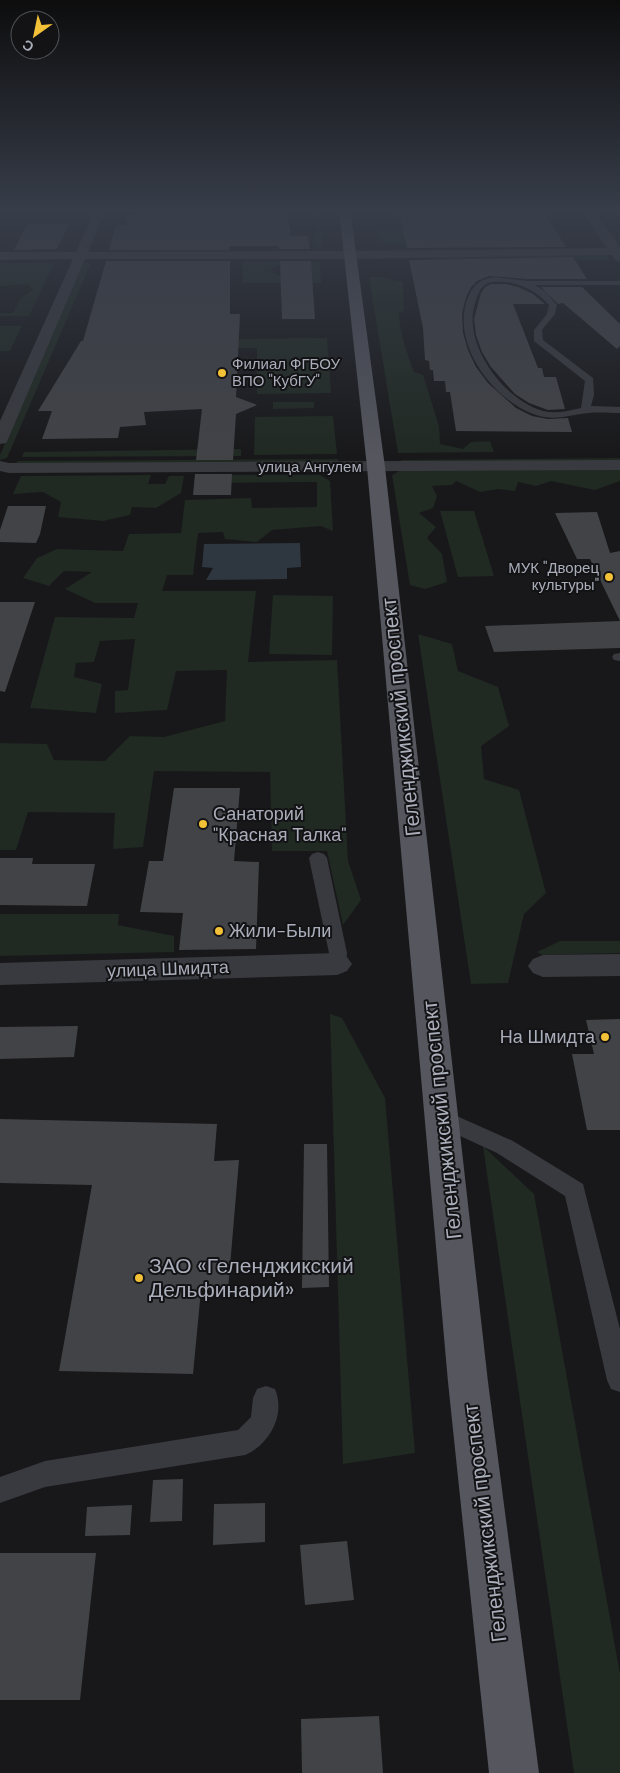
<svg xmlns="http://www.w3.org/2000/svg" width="620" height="1773" viewBox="0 0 620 1773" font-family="'DM Sans',sans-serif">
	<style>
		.green { fill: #202922; fill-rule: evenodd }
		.water { fill: #2e363f }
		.building { fill: #424347 }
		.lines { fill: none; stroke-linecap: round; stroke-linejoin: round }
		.lane { fill: #393a3f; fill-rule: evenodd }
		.street { fill: #393a3f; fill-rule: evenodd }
		.primary { fill: #55565e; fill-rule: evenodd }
		.poi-dot { fill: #f3c138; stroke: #131315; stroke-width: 2 }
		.labels { text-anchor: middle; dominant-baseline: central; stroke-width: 4; stroke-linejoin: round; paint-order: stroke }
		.far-poi-label { font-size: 15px; fill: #aaaeba; stroke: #131315; text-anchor: start }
		.far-street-label { font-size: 15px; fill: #aaaeba; stroke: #131315 }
		.poi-label { font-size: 18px; fill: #aaaeba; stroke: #131315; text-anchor: start }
		.street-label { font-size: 18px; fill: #aaaeba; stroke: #131315 }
		.near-street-label { font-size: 21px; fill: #aaaeba; stroke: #131315 }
		.near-poi-label { font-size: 21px; fill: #aaaeba; stroke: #131315; text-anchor: start }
	</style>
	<rect width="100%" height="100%" fill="#18181a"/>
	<!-- green -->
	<g class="green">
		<polygon points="314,209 321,209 322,247 315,247"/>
		<polygon points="443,227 451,243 383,244 378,228"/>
		<polygon points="604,253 611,260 457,260 435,259 430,256"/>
		<path d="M320,261L321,283H243L242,262ZM305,264L312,269L307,277L278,276L270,270L279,265Z"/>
		<polygon points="0,263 54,263 29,316 0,316 0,313 13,313 21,298 33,290 29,284 0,286"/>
		<polygon points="83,263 91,263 7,458 0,460 0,455"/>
		<path d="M369,277H380L403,282L404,310L399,313C399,332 407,353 414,372L423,375L439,426L440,444L463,449L471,442L490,441L494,452L398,453Z"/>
		<polygon points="0,326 22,326 10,351 0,351"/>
		<polygon points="327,338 331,393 257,394 257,348 227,348 228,339"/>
		<polygon points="273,402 314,402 314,408 273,409"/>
		<polygon points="333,416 337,454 254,455 255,417"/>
		<polygon points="241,449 241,456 22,457 24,452"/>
		<polygon points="620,458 620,462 401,464 401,460"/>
		<polygon points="338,459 338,466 15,467 17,461"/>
		<polygon points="620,468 620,481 595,490 551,481 536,486 518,482 515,491 498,489 480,492 456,481 452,485 432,486 437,496 433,508 419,513 436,527 427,538 442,554 447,582 425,589 410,585 392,475 403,469"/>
		<polygon points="151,475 148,484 165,484 169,476 184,476 181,493 156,508 132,507 130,515 103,521 58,517 61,502 43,492 13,494 21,476"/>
		<polygon points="211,475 320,475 330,481 333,531 321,526 272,530 257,542 225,539 223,532 198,533 193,575 167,575 162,591 256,591 248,662 337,660 348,861 361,900 343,925 327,851 272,851 270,772 154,771 143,847 113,849 115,813 28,812 16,850 0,850 0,743 47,744 54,760 105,761 130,736 164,737 225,721 227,670 176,671 167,710 115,713 115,691 128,690 135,639 100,641 94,662 76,663 74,677 102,684 96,713 30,708 55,617 134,618 138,603 95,603 65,589 92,572 64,571 49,586 23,578 37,558 57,549 123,551 129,534 181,533 185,500 251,498 252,508 317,507 317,482 208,483"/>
		<polygon points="440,511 474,511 494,576 458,577"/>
		<polygon points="273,595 333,596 332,655 269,654"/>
		<polygon points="418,634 452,644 458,671 498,687 509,726 481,746 484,779 519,790 546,893 524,914 508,983 471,984"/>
		<polygon points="0,914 119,914 118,925 174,936 174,952 0,956"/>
		<polygon points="560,941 620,941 620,953 542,955 537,952"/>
		<polygon points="330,1014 342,1018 385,1098 415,1453 343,1464"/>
		<polygon points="483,1146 534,1194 620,1674 620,1773 574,1773"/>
	</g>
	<!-- water -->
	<polygon class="water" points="300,543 301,567 287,568 287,579 206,580 213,568 202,567 204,544"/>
	<!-- building -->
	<g class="building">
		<polygon points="192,209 286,209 291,236 308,236 310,249 279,249 279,246 229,246 229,250 109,250 116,225 126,225 129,214 186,213"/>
		<polygon points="464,209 542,209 566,247 407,248 399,213 465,212"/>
		<polygon points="27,224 69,224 57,249 14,250"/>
		<polygon points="573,257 587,279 528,279 489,276 477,281 471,287 466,297 462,314 463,333 468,350 476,367 488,383 516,408 532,416 548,419 568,418 572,432 456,431 450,392 446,392 445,381 434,381 433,370 430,370 429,361 425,360 423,328 409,260"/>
		<polygon points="106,261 230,261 230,314 240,314 236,397 257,405 236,414 233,460 196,460 202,409 144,412 146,425 120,427 118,438 42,439 52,411 38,411 81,341 83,341"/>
		<polygon points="280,261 311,261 315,319 282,319"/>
		<polygon points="491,284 506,284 518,287 533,294 545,304 513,304 538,368 542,368 544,377 556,377 565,409 548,410 529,403 515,394 491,367 482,352 476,335 474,319 481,293 485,287"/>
		<polygon points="541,287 582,287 620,324 620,346 617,349 563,303 558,304"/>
		<polygon points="195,474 232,474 231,495 193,495"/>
		<polygon points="8,506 46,506 40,534 36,543 0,542 0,530"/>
		<polygon points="597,512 610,553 620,551 620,621 590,559 577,559 555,513"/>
		<polygon points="0,602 35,602 5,692 0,691"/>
		<polygon points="620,621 620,648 494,652 485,626"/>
		<polygon points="174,788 240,788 234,861 259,862 256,949 179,950 183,913 140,912 149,861 163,861"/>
		<polygon points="0,858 33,858 32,864 95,864 87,906 0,905"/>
		<polygon points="620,1019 620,1130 587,1130 572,1054 594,1054 586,1020"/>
		<polygon points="78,1026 74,1057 0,1059 0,1027"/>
		<polygon points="0,1119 217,1124 214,1161 239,1160 228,1290 201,1290 193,1374 59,1371 92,1185 0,1183"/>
		<polygon points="304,1144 327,1144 329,1287 302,1288"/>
		<polygon points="183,1479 182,1521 150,1522 153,1480"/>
		<polygon points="265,1503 265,1542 213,1545 214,1504"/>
		<polygon points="132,1505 130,1535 85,1536 87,1507"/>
		<polygon points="347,1541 354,1600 305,1605 300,1545"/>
		<polygon points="0,1553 96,1553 80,1700 0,1700"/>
		<polygon points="379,1716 383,1773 302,1773 301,1719"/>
	</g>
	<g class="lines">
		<!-- lane -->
		<g class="lane">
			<polygon points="98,209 189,209 186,211 101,212"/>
			<path d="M494,277L528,281H620V285H535L546,292L557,305L555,314L542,330L543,340L593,378L594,395L591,406L620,407V413C610,413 599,412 589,413C568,415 555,422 533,414C491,398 450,342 468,297C474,284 481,279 494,277ZM506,282C524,285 536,291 549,305L547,314L534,330V341L585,381L581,408C568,411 556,414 543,411C504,400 462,344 475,303C477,296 480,287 486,284C492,281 500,282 506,282Z"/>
			<polygon points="620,653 620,661 614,660 612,657 614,654"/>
			<polygon points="318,852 324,854 327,858 347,953 346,964 344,969 337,971 330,969 328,964 329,953 309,858 312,854"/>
			<polygon points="441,1109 513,1141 583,1184 620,1329 620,1392 611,1389 607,1380 565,1196 497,1153 434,1124 430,1118 434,1112"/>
			<path d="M266,1386L275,1389C286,1415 269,1445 245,1455L45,1487L0,1503V1477L45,1461L238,1430L251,1417L253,1398L257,1389Z"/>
		</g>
		<!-- street -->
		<g class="street">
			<polygon points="95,209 106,209 88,252 350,251 607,248 581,209 592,209 620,247 620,262 616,261 612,255 350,259 85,259 8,439 6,443 0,444 0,421 73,259 0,260 0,252 76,252"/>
			<polygon points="620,460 620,470 9,473 0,471 0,461 9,463"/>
			<polygon points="337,953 347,957 352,964 347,971 337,975 0,985 0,963"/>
			<polygon points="620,954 620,976 543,977 533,973 528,966 533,959 543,955"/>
		</g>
		<!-- primary -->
		<polygon class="primary" points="339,209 350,209 385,467 488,1382 539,1773 489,1773 448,1382 367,467"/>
	</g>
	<!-- sky -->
	<linearGradient id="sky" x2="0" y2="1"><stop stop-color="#0d0d0e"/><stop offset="0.46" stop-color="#373d49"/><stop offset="1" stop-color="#373d49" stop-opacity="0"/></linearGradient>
	<rect width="620" height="457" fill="url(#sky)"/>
	<!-- markers -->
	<g class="poi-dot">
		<circle cx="222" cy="373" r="5"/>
		<circle cx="609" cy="577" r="5"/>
		<circle cx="203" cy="824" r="5"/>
		<circle cx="219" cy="931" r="5"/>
		<circle cx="605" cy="1037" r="5"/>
		<circle cx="139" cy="1278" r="5"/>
	</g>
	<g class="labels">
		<!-- far-poi labels -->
		<g class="far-poi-label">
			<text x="232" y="364">Филиал ФГБОУ<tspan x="232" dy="17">ВПО "КубГУ"</tspan></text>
			<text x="599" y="568" text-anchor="end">МУК "Дворец<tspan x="599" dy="17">культуры"</tspan></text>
		</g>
		<!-- far-street labels -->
		<g class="far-street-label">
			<text x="310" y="467">улица Ангулем</text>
		</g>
		<!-- poi labels -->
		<g class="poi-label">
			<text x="213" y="814">Санаторий<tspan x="213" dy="21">"Красная Талка"</tspan></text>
			<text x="229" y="931">Жили-Были</text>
			<text x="595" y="1037" text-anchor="end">На Шмидта</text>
		</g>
		<!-- street labels -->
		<g class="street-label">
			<text transform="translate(168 969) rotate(-2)">улица Шмидта</text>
		</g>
		<!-- near-street labels -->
		<g class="near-street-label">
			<text transform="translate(401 717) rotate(-96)">Геленджикский проспект</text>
			<text transform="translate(442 1120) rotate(-96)">Геленджикский проспект</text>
			<text transform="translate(485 1523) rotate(-97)">Геленджикский проспект</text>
		</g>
		<!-- near-poi labels -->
		<g class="near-poi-label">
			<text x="149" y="1266">ЗАО «Геленджикский<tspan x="149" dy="24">Дельфинарий»</tspan></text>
		</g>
	</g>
	<!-- north arrow -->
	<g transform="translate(35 35) rotate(213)"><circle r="24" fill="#131315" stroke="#4f5157"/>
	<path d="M0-4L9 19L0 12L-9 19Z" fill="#f3c138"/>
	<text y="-8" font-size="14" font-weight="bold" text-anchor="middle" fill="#aaaeba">С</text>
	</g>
</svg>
